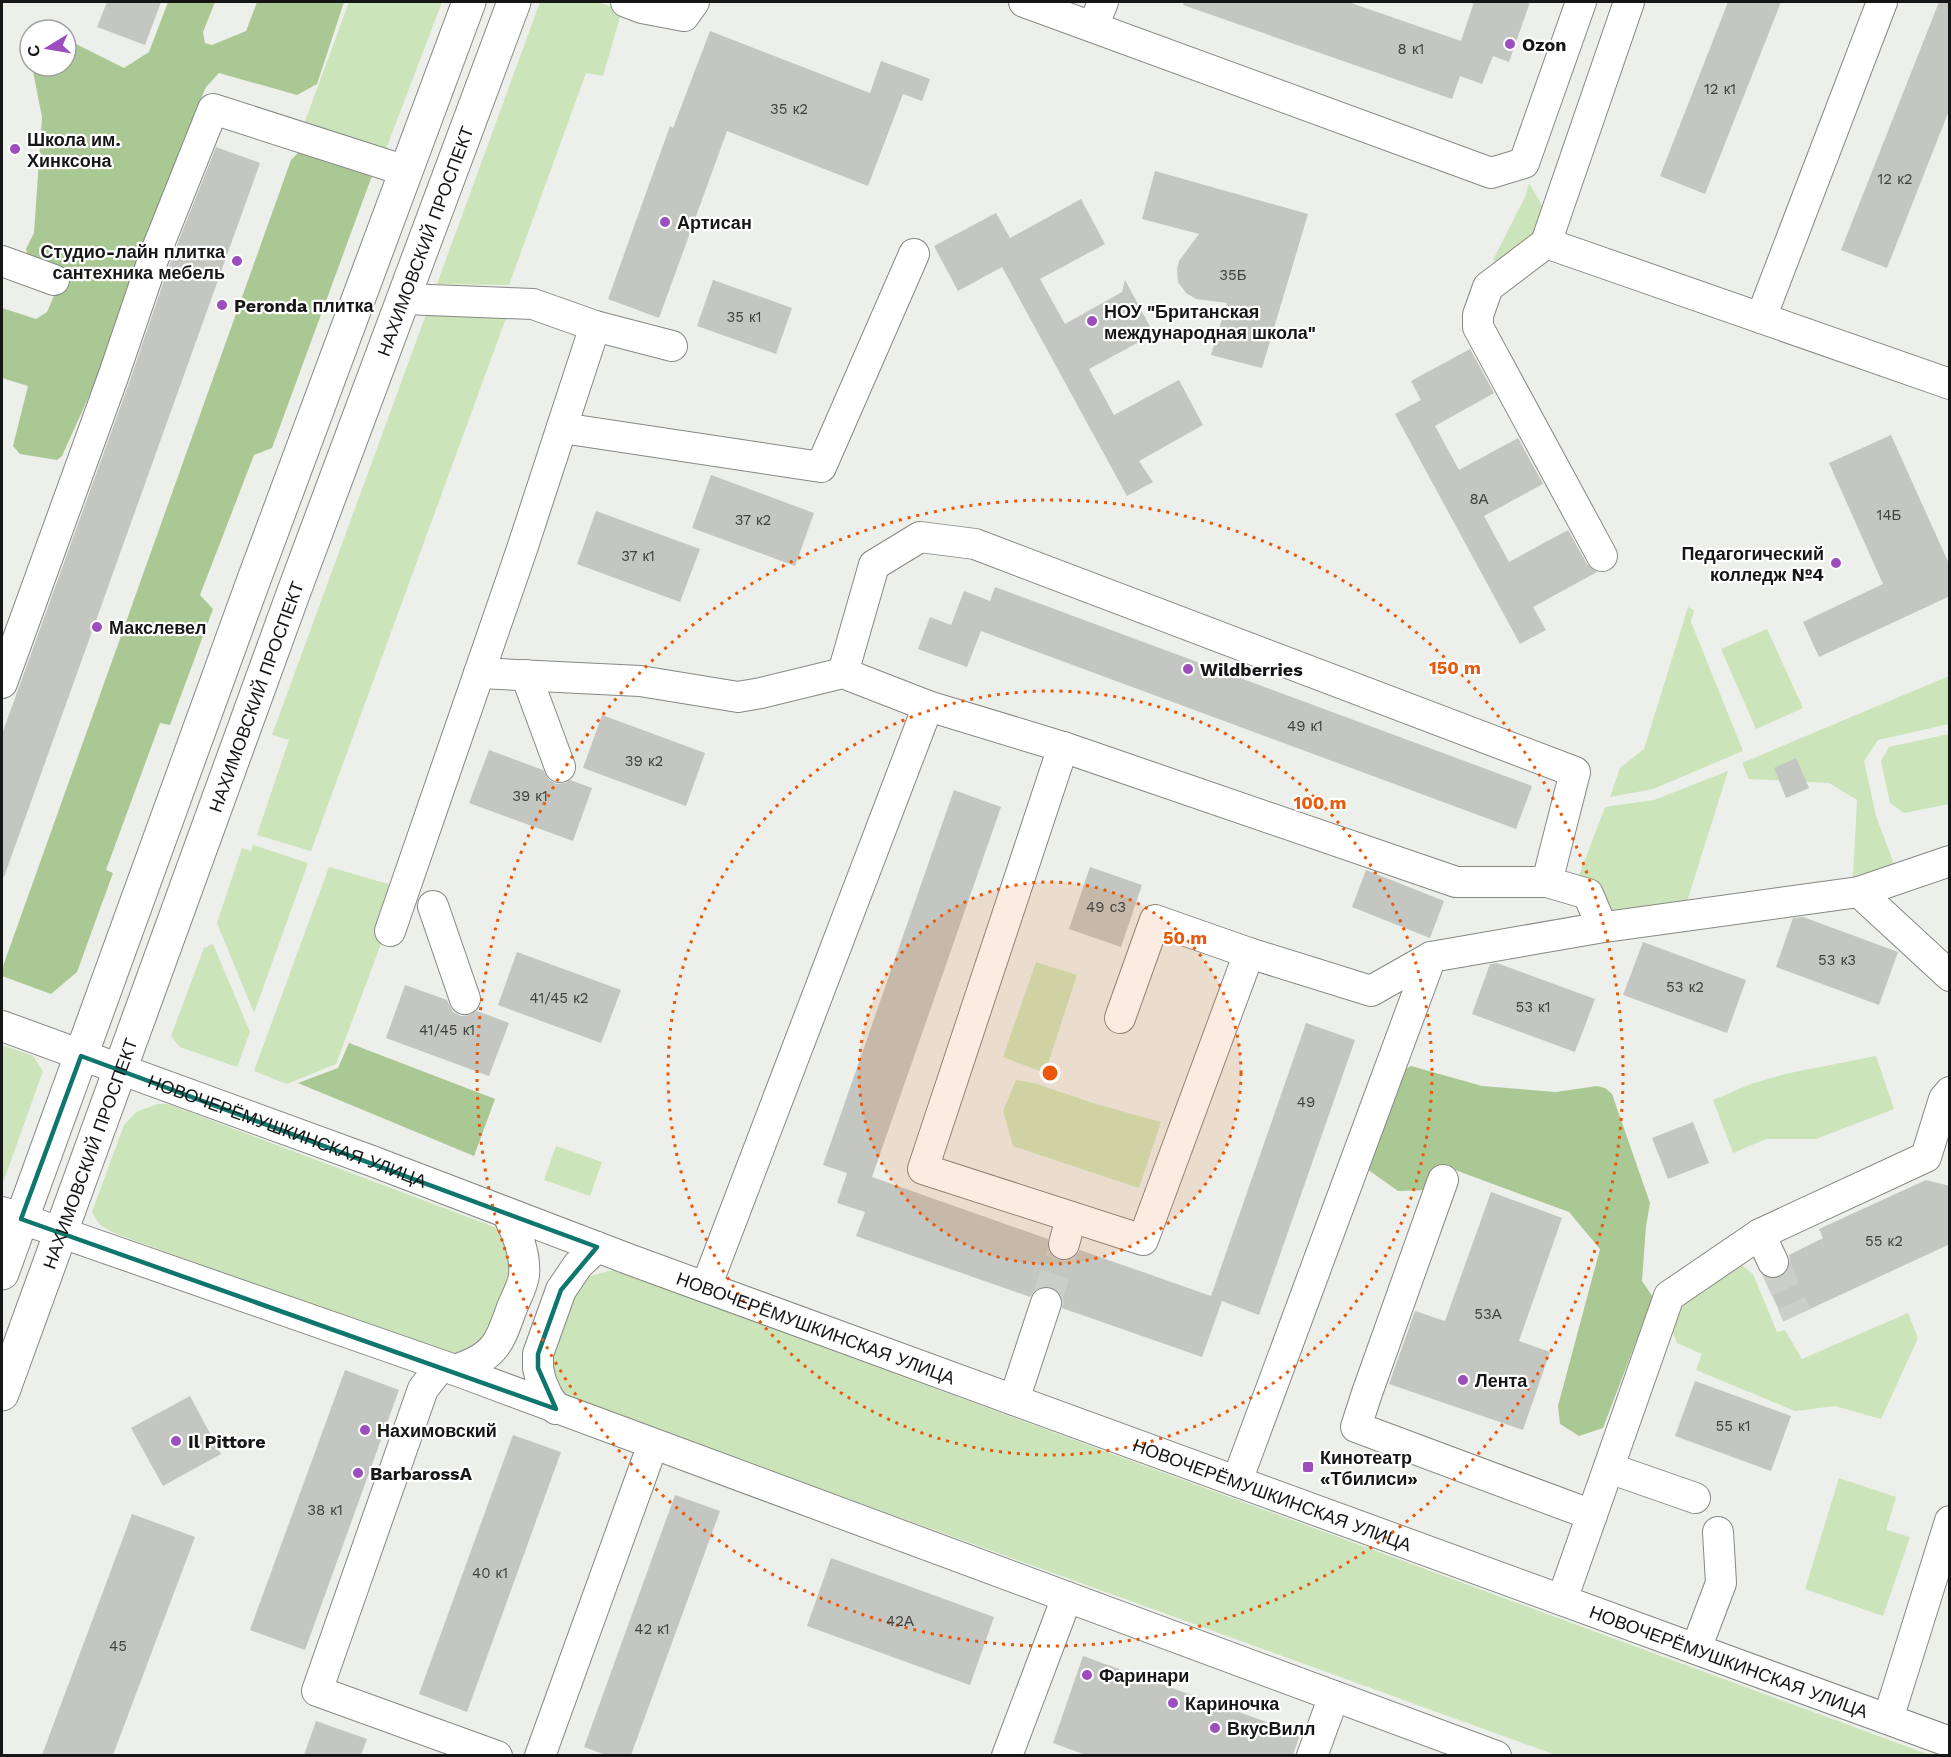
<svg xmlns="http://www.w3.org/2000/svg" width="1951" height="1757" viewBox="0 0 1951 1757" font-family="'Work Sans',sans-serif">
	<style>
		.green { fill: #cce4b9 }
		.forest { fill: #aac893 }
		.building { fill: #c3c6c1 }
		.lines { fill: none; stroke-linecap: round; stroke-linejoin: round }
		.minor-tunnel { stroke: #ccceca; stroke-width: 30; stroke-dasharray: 30 15; stroke-linecap: butt }
		.minor-casing { stroke: #868884; stroke-width: 32 }
		.major-casing { stroke: #868884; stroke-width: 35 }
		.minor { stroke: #fff; stroke-width: 30 }
		.major { stroke: #fff; stroke-width: 33 }
		.marked { fill: none; stroke: #0f766e; stroke-width: 4.5; stroke-linejoin: round }
		.ring { fill: none; stroke: #e8590c; stroke-width: 3; stroke-dasharray: 3 6 }
		.poi-dot { fill: #9c4dbe; stroke: #fff; stroke-width: 2 }
		.labels { text-anchor: middle; dominant-baseline: central; stroke-width: 4.5; stroke-linejoin: round; paint-order: stroke }
		.number-label { font-size: 15px; fill: #404240 }
		.poi-label { font-size: 18px; font-weight: bold; fill: #151615; stroke: #fff; text-anchor: start }
		.street-label { font-size: 18px; fill: #151615; stroke: #fff }
		.centre { fill: #e8590c; stroke: #fff; stroke-width: 3 }
		.ring-label { font-size: 18px; text-anchor: middle; font-weight: bold; fill: #e8590c; stroke: #fff; stroke-width: 4.5; stroke-linejoin: round; paint-order: stroke }
	</style>
	<rect width="100%" height="100%" fill="#ecefea"/>
	<!-- green -->
	<g class="green">
		<polygon points="349,2 442,2 386,149 304,124"/>
		<polygon points="540,2 597,2 622,10 603,76 586,73 509,285 437,284"/>
		<polygon points="1529,183 1547,214 1526,271 1493,260 1525,197"/>
		<polygon points="427,312 506,318 311,851 257,835 289,740 272,735"/>
		<polygon points="1688,607 1694,610 1691,622 1743,751 1653,789 1610,797 1620,768 1644,749"/>
		<polygon points="1767,629 1803,708 1756,729 1721,649"/>
		<polygon points="1949,676 1949,724 1878,740 1864,761 1876,816 1895,867 1853,877 1857,800 1829,783 1749,779 1742,763"/>
		<polygon points="1949,734 1949,804 1904,813 1890,803 1881,761 1889,747"/>
		<polygon points="1728,771 1685,908 1605,919 1575,886 1605,807 1654,800"/>
		<polygon points="253,845 308,863 254,1013 217,923 242,848 251,851"/>
		<polygon points="329,867 402,888 336,1064 287,1084 254,1071"/>
		<polygon points="213,944 250,1032 237,1067 180,1047 171,1036 204,948"/>
		<polygon points="1036,962 1077,975 1045,1073 1003,1057"/>
		<polygon points="2,1045 33,1056 43,1071 4,1180 2,1181"/>
		<polygon points="1876,1056 1894,1109 1816,1139 1766,1139 1733,1153 1713,1100 1751,1084 1785,1074"/>
		<polygon points="1016,1080 1034,1083 1096,1104 1161,1122 1139,1188 1013,1146 1003,1111"/>
		<path d="M158,1104H168L497,1228C505,1243 512,1260 511,1278C510,1289 488,1331 483,1344L459,1355L446,1353L114,1233L100,1225L92,1212L124,1125L136,1112Z"/>
		<polygon points="556,1146 602,1162 590,1196 544,1180"/>
		<polygon points="1741,1265 1753,1274 1777,1332 1785,1330 1802,1359 1908,1313 1918,1338 1881,1419 1835,1406 1795,1411 1696,1370 1702,1354 1677,1343 1672,1331 1684,1296"/>
		<polygon points="613,1270 1930,1755 1556,1755 567,1397 554,1380 552,1358 577,1288 590,1276"/>
		<polygon points="1839,1478 1896,1497 1886,1530 1910,1537 1883,1616 1805,1589"/>
	</g>
	<!-- forest -->
	<g class="forest">
		<polygon points="168,2 215,2 203,32 205,43 212,45 246,31 257,2 344,2 317,84 297,95 219,73 206,87 183,141 122,323 62,456 57,460 20,454 13,446 28,386 2,378 2,308 36,319 47,312 58,286 30,265 26,249 34,233 42,117 32,66 66,66 66,39 124,68 149,52"/>
		<polygon points="299,152 373,173 272,448 254,455 200,595 213,609 170,725 160,723 106,870 113,873 77,972 51,994 2,976 2,969 291,160"/>
		<polygon points="349,1043 495,1099 474,1156 298,1083 338,1068"/>
		<polygon points="1411,1066 1482,1086 1556,1092 1597,1086 1605,1088 1612,1094 1650,1203 1646,1226 1642,1281 1653,1297 1603,1428 1579,1436 1560,1424 1558,1406 1600,1249 1569,1212 1447,1167 1430,1190 1398,1191 1367,1169 1400,1072"/>
	</g>
	<!-- building -->
	<g class="building">
		<polygon points="107,2 161,2 145,45 97,27"/>
		<polygon points="1184,2 1348,2 1461,41 1474,2 1530,2 1509,62 1493,56 1482,84 1460,76 1452,99 1183,5"/>
		<polygon points="1728,2 1781,2 1705,194 1660,176"/>
		<polygon points="1939,2 1950,2 1950,108 1887,268 1841,250"/>
		<polygon points="710,31 870,93 881,61 930,79 922,101 903,94 868,186 727,131 659,318 608,299 670,126 673,128"/>
		<polygon points="216,147 260,163 4,877 2,876 2,734 129,383 171,260"/>
		<polygon points="1155,171 1308,214 1262,368 1211,355 1227,303 1196,299 1186,293 1178,282 1177,269 1179,261 1199,234 1142,219"/>
		<polygon points="1081,199 1105,244 1040,279 1065,324 1122,292 1125,280 1154,334 1089,369 1114,415 1179,380 1203,425 1139,461 1153,482 1127,496 1002,267 958,291 934,246 996,213 1010,238"/>
		<polygon points="713,280 792,308 776,354 697,326"/>
		<polygon points="1470,349 1494,393 1435,426 1459,470 1518,438 1543,484 1484,516 1509,562 1568,530 1587,564 1597,572 1533,607 1546,630 1520,644 1395,414 1421,400 1411,381"/>
		<polygon points="1891,435 1950,566 1950,596 1819,657 1803,622 1883,584 1829,463"/>
		<polygon points="711,475 814,513 795,566 692,528"/>
		<polygon points="596,511 700,549 680,602 577,564"/>
		<polygon points="995,587 1532,786 1516,829 981,631 967,667 918,649 930,617 951,625 964,591 990,601"/>
		<polygon points="602,715 705,753 686,806 583,768"/>
		<polygon points="489,750 543,770 549,780 557,784 565,783 570,780 592,788 573,841 469,803"/>
		<polygon points="1796,758 1809,788 1786,798 1774,768"/>
		<polygon points="954,790 1001,807 872,1177 1048,1239 1048,1249 1052,1257 1059,1260 1069,1260 1076,1256 1080,1250 1211,1296 1306,1023 1355,1040 1259,1315 1222,1301 1202,1357 1062,1308 1063,1299 1058,1291 1052,1287 1042,1286 1034,1291 1030,1297 856,1236 865,1212 837,1203 847,1173 823,1165"/>
		<polygon points="1090,867 1142,885 1121,947 1069,929"/>
		<polygon points="1366,870 1444,901 1430,938 1352,907"/>
		<polygon points="1803,917 1898,952 1879,1005 1776,967 1793,918"/>
		<polygon points="1643,942 1746,980 1727,1033 1623,995"/>
		<polygon points="517,952 621,990 601,1043 498,1005"/>
		<polygon points="1497,963 1595,999 1575,1052 1472,1014 1490,964"/>
		<polygon points="405,985 447,1000 453,1012 461,1016 470,1015 477,1011 509,1023 489,1076 386,1038"/>
		<polygon points="1693,1122 1709,1163 1668,1179 1652,1138"/>
		<polygon points="1926,1180 1950,1186 1950,1244 1784,1321 1763,1276 1772,1279 1780,1278 1787,1272 1790,1264 1789,1255 1823,1238 1819,1229"/>
		<polygon points="1491,1192 1562,1218 1519,1341 1550,1352 1523,1430 1389,1384 1415,1311 1445,1321"/>
		<polygon points="345,1370 399,1390 305,1650 250,1630"/>
		<polygon points="1695,1381 1791,1416 1771,1471 1675,1436"/>
		<polygon points="190,1396 221,1454 163,1486 131,1428"/>
		<polygon points="513,1435 561,1452 467,1712 419,1694"/>
		<polygon points="675,1495 720,1511 631,1755 606,1755 584,1747"/>
		<polygon points="132,1514 195,1537 113,1755 42,1755"/>
		<polygon points="831,1558 994,1617 970,1685 807,1626"/>
		<polygon points="1083,1656 1300,1734 1293,1755 1086,1755 1053,1743"/>
		<polygon points="316,1721 367,1739 361,1755 304,1755"/>
	</g>
	<g class="lines">
		<!-- minor-tunnel -->
		<g class="minor-tunnel">
			<polyline points="1773,1262 1797,1315"/>
			<polyline points="1046,1303 1064,1244"/>
		</g>
		<!-- minor casing -->
		<g class="minor-casing">
			<g id="minor">
				<polyline points="626,2 642,8 684,16 694,2"/>
				<polyline points="1024,2 1491,173 1524,163 1581,2"/>
				<polyline points="1629,2 1546,243 1950,384"/>
				<polyline points="1093,27 1103,2"/>
				<polyline points="1546,243 1488,287 1478,315 1478,327 1602,556"/>
				<polyline points="2,261 54,280"/>
				<polyline points="403,299 533,304 595,326 672,346"/>
				<polyline points="1761,318 1882,2"/>
				<polyline points="562,428 821,467 914,254"/>
				<polyline points="479,673 640,681 738,697 761,693 843,673 928,706 1063,747 1456,882 1547,882 1588,894 1602,927"/>
				<polyline points="843,673 874,565 920,537 975,544 1575,772 1547,882"/>
				<polyline points="526,675 560,767"/>
				<polyline points="2,683 113,377 155,254 213,109 406,171"/>
				<polyline points="1063,747 923,1169 1143,1240 1249,953 1371,991 1431,957 1598,928 1859,892 1950,976"/>
				<polyline points="1859,892 1950,861"/>
				<polyline points="433,906 465,999"/>
				<polyline points="390,931 522,549 595,326"/>
				<polyline points="1120,1018 1155,920 1249,953"/>
				<path id="s1" d="M2,1026L372,1161L631,1260L1950,1742"/>
				<polyline points="1443,1180 1367,1393 1356,1427 1592,1515"/>
				<polyline points="2,1212 455,1370 1496,1756"/>
				<polyline points="1064,1244 1071,1217"/>
				<polyline points="1773,1262 1760,1234 1926,1157 1944,1099 1950,1092"/>
				<polyline points="706,1287 928,706"/>
				<polyline points="441,1366 423,1389 317,1691 497,1756"/>
				<path d="M455,1370C497,1356 499,1343 513,1305C517,1296 523,1285 524,1275C526,1253 516,1231 507,1213"/>
				<polyline points="1014,1400 1046,1303"/>
				<polyline points="556,1409 547,1395 541,1381 538,1368 538,1354 561,1290 578,1265 597,1247"/>
				<polyline points="1609,1468 1695,1498"/>
				<polyline points="1237,1481 1431,957"/>
				<polyline points="1562,1600 1669,1296 1760,1234"/>
				<polyline points="1696,1649 1721,1583 1718,1532"/>
				<polyline points="1888,1719 1950,1521"/>
				<polyline points="540,1756 653,1444"/>
				<polyline points="1007,1756 1067,1597"/>
				<polyline points="1312,1756 1334,1696"/>
			</g>
		</g>
		<!-- major casing -->
		<g class="major-casing">
			<g id="major">
				<polyline points="2,1273 253,582 469,2"/>
				<path id="s2" d="M2,1394L293,594L514,2"/>
			</g>
		</g>
		<!-- minor -->
		<use href="#minor" class="minor"/>
		<!-- major -->
		<use href="#major" class="major"/>
	</g>
	<!-- marked area -->
	<path class="marked" d="M81,1056L597,1247L561,1290L538,1354V1368L556,1409L21,1219Z"/>
	<!-- distance rings -->
	<circle cx="1050" cy="1073" r="191" fill="#e8590c" fill-opacity=".12"/>
	<g class="ring">
		<circle cx="1050" cy="1073" r="191"/>
		<circle cx="1050" cy="1073" r="382"/>
		<circle cx="1050" cy="1073" r="573"/>
	</g>
	<!-- markers -->
	<g class="poi-dot">
		<circle cx="1510" cy="44" r="6"/>
		<circle cx="15" cy="149" r="6"/>
		<circle cx="665" cy="222" r="6"/>
		<circle cx="237" cy="261" r="6"/>
		<circle cx="222" cy="305" r="6"/>
		<circle cx="1092" cy="321" r="6"/>
		<circle cx="1836" cy="563" r="6"/>
		<circle cx="97" cy="627" r="6"/>
		<circle cx="1188" cy="669" r="6"/>
		<circle cx="1463" cy="1380" r="6"/>
		<circle cx="365" cy="1430" r="6"/>
		<circle cx="176" cy="1441" r="6"/>
		<rect x="1302" y="1461" width="12" height="12" rx="3"/>
		<circle cx="358" cy="1473" r="6"/>
		<circle cx="1087" cy="1675" r="6"/>
		<circle cx="1173" cy="1703" r="6"/>
		<circle cx="1215" cy="1728" r="6"/>
	</g>
	<g class="labels">
		<!-- number labels -->
		<g class="number-label">
			<text x="1411" y="49">8 к1</text>
			<text x="1720" y="89">12 к1</text>
			<text x="789" y="109">35 к2</text>
			<text x="1895" y="179">12 к2</text>
			<text x="1233" y="275">35Б</text>
			<text x="744" y="317">35 к1</text>
			<text x="1479" y="499">8А</text>
			<text x="1889" y="515">14Б</text>
			<text x="753" y="520">37 к2</text>
			<text x="638" y="556">37 к1</text>
			<text x="1305" y="726">49 к1</text>
			<text x="644" y="761">39 к2</text>
			<text x="530" y="796">39 к1</text>
			<text x="1106" y="907">49 с3</text>
			<text x="1837" y="960">53 к3</text>
			<text x="1685" y="987">53 к2</text>
			<text x="559" y="998">41/45 к2</text>
			<text x="1533" y="1007">53 к1</text>
			<text x="447" y="1030">41/45 к1</text>
			<text x="1306" y="1102">49</text>
			<text x="1884" y="1241">55 к2</text>
			<text x="1488" y="1314">53А</text>
			<text x="1733" y="1426">55 к1</text>
			<text x="325" y="1510">38 к1</text>
			<text x="490" y="1573">40 к1</text>
			<text x="900" y="1621">42А</text>
			<text x="652" y="1629">42 к1</text>
			<text x="118" y="1646">45</text>
		</g>
		<!-- poi labels -->
		<g class="poi-label">
			<text x="1522" y="44">Ozon</text>
			<text x="27" y="139">Школа им.<tspan x="27" dy="21">Хинксона</tspan></text>
			<text x="677" y="222">Артисан</text>
			<text x="225" y="251" text-anchor="end">Студио-лайн плитка<tspan x="225" dy="21">сантехника мебель</tspan></text>
			<text x="234" y="305">Peronda плитка</text>
			<text x="1104" y="311">НОУ "Британская<tspan x="1104" dy="21">международная школа"</tspan></text>
			<text x="1824" y="553" text-anchor="end">Педагогический<tspan x="1824" dy="21">колледж №4</tspan></text>
			<text x="109" y="627">Макслевел</text>
			<text x="1200" y="669">Wildberries</text>
			<text x="1475" y="1380">Лента</text>
			<text x="377" y="1430">Нахимовский</text>
			<text x="188" y="1441">Il Pittore</text>
			<text x="1320" y="1457">Кинотеатр<tspan x="1320" dy="21">«Тбилиси»</tspan></text>
			<text x="370" y="1473">BarbarossA</text>
			<text x="1099" y="1675">Фаринари</text>
			<text x="1185" y="1703">Кариночка</text>
			<text x="1227" y="1728">ВкусВилл</text>
		</g>
		<!-- street labels -->
		<g class="street-label">
			<text stroke="none"><textPath href="#s2" startOffset="1228">НАХИМОВСКИЙ ПРОСПЕКТ</textPath></text>
			<text stroke="none"><textPath href="#s2" startOffset="742">НАХИМОВСКИЙ ПРОСПЕКТ</textPath></text>
			<text stroke="none"><textPath href="#s1" startOffset="304">НОВОЧЕРЁМУШКИНСКАЯ УЛИЦА</textPath></text>
			<text stroke="none"><textPath href="#s2" startOffset="256">НАХИМОВСКИЙ ПРОСПЕКТ</textPath></text>
			<text stroke="none"><textPath href="#s1" startOffset="868">НОВОЧЕРЁМУШКИНСКАЯ УЛИЦА</textPath></text>
			<text stroke="none"><textPath href="#s1" startOffset="1354">НОВОЧЕРЁМУШКИНСКАЯ УЛИЦА</textPath></text>
			<text stroke="none"><textPath href="#s1" startOffset="1840">НОВОЧЕРЁМУШКИНСКАЯ УЛИЦА</textPath></text>
		</g>
	</g>
	<circle cx="1050" cy="1073" r="9" class="centre"/>
	<g class="ring-label">
		<text x="1455" y="674">150 m</text>
		<text x="1320" y="809">100 m</text>
		<text x="1185" y="944">50 m</text>
	</g>
	<!-- border -->
	<rect width="1951" height="1757" fill="none" stroke="#151615" stroke-width="6"/>
	<!-- north arrow -->
	<g transform="translate(48 48) rotate(259)"><circle r="28" fill="#ffffff" stroke="#a1a2a1" stroke-width="1.5"/>
	<path d="M0-4.5L10 22L0 15L-10 22Z" fill="#9c4dbe"/>
	<text y="-9" font-size="16" font-weight="bold" text-anchor="middle" fill="#151615">С</text>
	</g>
</svg>
